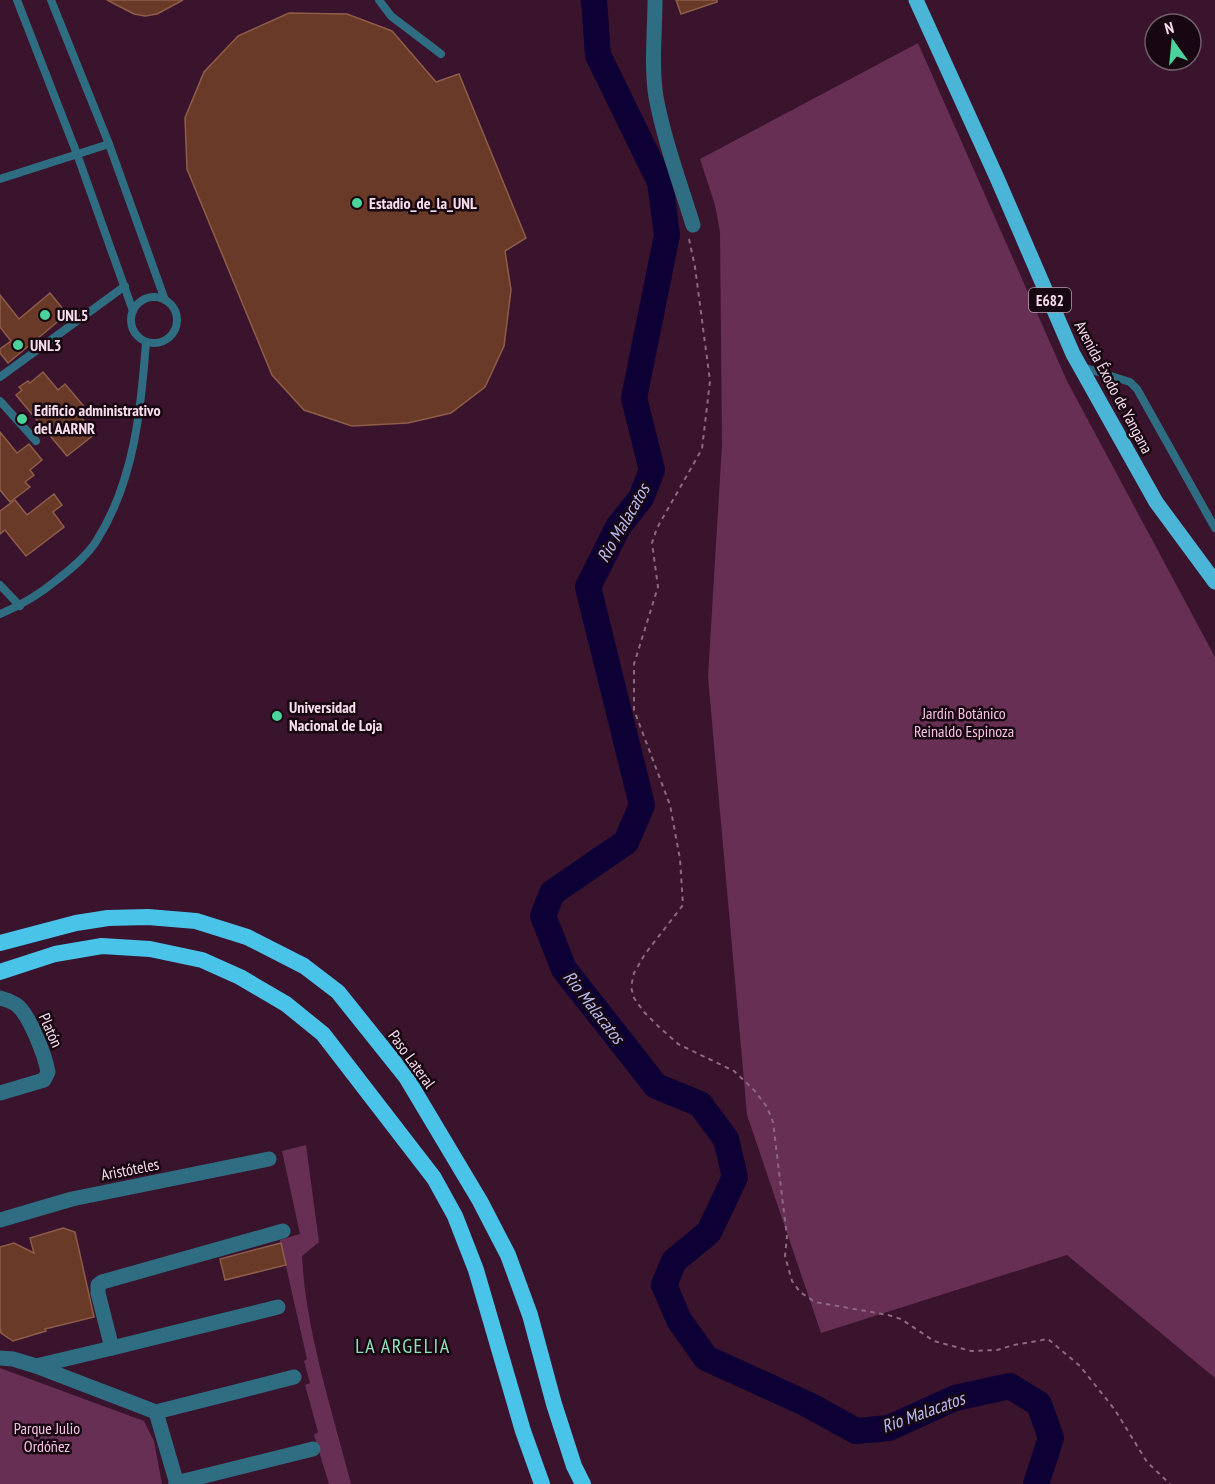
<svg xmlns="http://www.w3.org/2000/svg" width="1215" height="1484" viewBox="0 0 1215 1484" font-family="'PT Sans Narrow',sans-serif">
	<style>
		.green { fill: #672f54 }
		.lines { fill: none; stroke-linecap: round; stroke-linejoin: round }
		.river { stroke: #0d0035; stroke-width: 26 }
		.building { fill: #683a27; stroke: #8e5d4a; stroke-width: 1.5 }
		.path { stroke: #8c6a80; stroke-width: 2; stroke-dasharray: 4.5 4.5; stroke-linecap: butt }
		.service { stroke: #2f6e82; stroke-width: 8 }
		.minor { stroke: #2f6e82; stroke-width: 15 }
		.primary { stroke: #4ab5d7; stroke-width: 15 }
		.trunk { stroke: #4ac3e9; stroke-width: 16 }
		.poi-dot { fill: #4ad49c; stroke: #170711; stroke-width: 2 }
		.labels { text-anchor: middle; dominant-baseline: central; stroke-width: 5; stroke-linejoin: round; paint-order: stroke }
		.shield { fill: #170711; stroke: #b49daa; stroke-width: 1.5 }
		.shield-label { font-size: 15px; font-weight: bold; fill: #f8ddec }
		.poi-label { font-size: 16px; font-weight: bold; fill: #f8ddec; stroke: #170711; text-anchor: start }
		.street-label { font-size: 16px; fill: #f8ddec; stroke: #170711 }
		.park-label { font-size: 16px; fill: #fac2e3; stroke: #170711 }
		.water-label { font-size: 18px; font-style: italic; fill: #babdf4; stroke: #170711 }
		.quarter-label { font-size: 20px; letter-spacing: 1.5px; fill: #8de1b9; stroke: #170711 }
	</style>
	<rect width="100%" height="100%" fill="#3a132d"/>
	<!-- green -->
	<g class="green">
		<polygon points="918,43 1067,381 1215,657 1215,1378 1067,1255 821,1333 747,1115 708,677 722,445 720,232 715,205 700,159"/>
		<path d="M306,1145L319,1242L302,1256C306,1333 332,1409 351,1484H329L314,1435L318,1432L305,1385L310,1383L304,1361L307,1359L280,1240L300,1234L282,1151Z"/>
		<polygon points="0,1368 144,1421 154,1441 162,1484 0,1484"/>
	</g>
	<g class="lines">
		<!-- river -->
		<polyline class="river" points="594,0 598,55 660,182 667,235 634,398 652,470 641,498 618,527 588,587 642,805 626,842 552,893 543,916 564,969 656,1086 700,1104 726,1139 735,1177 709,1232 674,1261 664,1285 679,1320 706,1358 809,1405 856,1431 889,1428 955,1398 1010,1386 1039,1404 1051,1438 1036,1484"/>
	</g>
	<!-- building -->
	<g class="building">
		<polygon points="107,0 183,0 157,14 145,16 134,14"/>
		<polygon points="676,0 717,0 717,2 681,14"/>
		<polygon points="289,13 347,14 392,31 436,82 459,74 526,238 505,251 511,290 504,346 485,387 451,413 408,423 352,426 304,410 272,375 187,169 185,118 204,72 238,36"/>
		<polygon points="50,293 67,314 8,363 0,353 0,349 11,341 0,327 0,295 19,319"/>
		<polygon points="43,372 58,390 65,384 87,410 80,416 95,434 67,456 16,395 22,390 19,387 28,381 30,383"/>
		<polygon points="0,432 17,453 29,444 42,460 30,470 34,475 25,482 30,487 10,502 0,490"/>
		<polygon points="54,494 62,505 53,512 64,527 26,556 5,530 0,534 0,511 15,500 27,515"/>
		<polygon points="63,1228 75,1232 94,1317 45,1329 46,1331 13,1341 1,1333 0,1328 0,1247 14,1243 34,1253 30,1238"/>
		<polygon points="281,1243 286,1265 225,1280 220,1259"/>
	</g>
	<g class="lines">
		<!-- path -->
		<polyline class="path" points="689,239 695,267 710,381 702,449 657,528 652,543 658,587 634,664 634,710 670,805 680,859 683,905 645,954 634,973 631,987 634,998 644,1012 659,1027 678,1044 734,1071 754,1090 767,1107 773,1122 787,1237 785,1256 792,1281 800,1292 815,1302 888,1315 901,1319 934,1341 971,1351 997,1350 1014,1345 1048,1339 1080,1366 1115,1410 1147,1462 1170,1484"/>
		<!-- service -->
		<g class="service">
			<polyline points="17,0 77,154 133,311"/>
			<polyline points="51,0 109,144 165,300"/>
			<polyline points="379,0 391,16 441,54"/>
			<polyline points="0,179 109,144"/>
			<circle cx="154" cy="320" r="23"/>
			<polyline points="1082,367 1130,382 1137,389 1215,528"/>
			<polyline points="0,377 125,286"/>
			<polyline points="0,401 36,441"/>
			<polyline points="0,585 20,606"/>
			<path d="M0,614C22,605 40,594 58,579C72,568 88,555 97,540C134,481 141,410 146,342"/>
		</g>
		<!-- minor -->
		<g class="minor">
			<path d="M655,0C655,32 651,65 656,97C664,140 680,183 693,225"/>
			<path d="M0,998C7,1000 12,1001 18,1006C30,1017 45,1055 48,1072L44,1080L0,1093"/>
			<polyline points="0,1220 72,1199 269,1159"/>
			<polyline points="112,1348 278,1307"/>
			<polyline points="0,1358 13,1359 36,1366 156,1412 294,1377"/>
			<polyline points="36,1366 112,1348 98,1293 98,1285 102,1282 283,1231"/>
			<polyline points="156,1412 177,1484"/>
			<polyline points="176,1483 313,1449"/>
		</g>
		<!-- primary -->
		<polyline class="primary" points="916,0 997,178 1073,354 1156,502 1215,582"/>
		<!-- trunk -->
		<g class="trunk">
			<polyline points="0,943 76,923 108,918 148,917 196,921 247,937 304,966 338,992 406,1077 480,1201 508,1255 530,1315 554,1404 574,1466 583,1484"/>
			<polyline points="0,972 55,954 102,946 150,949 202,960 240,977 286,1004 323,1034 434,1178 455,1216 476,1270 523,1431 542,1484"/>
		</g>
	</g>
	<!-- markers -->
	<g class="poi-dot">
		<circle cx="357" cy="203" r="6"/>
		<circle cx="45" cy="315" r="6"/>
		<circle cx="18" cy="345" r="6"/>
		<circle cx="22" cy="419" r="6"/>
		<circle cx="277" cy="716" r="6"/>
	</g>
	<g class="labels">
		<!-- shield labels -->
		<rect class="shield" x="1029" y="288" width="42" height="24" rx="4.5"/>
		<g class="shield-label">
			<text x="1050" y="300">E682</text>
		</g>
		<!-- poi labels -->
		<g class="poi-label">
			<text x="369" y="203">Estadio_de_la_UNL</text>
			<text x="57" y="315">UNL5</text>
			<text x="30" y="345">UNL3</text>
			<text x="34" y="410">Edificio administrativo<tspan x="34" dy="18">del AARNR</tspan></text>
			<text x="289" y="707">Universidad<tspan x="289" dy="18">Nacional de Loja</tspan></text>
		</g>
		<!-- street labels -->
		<g class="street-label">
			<text transform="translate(1114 387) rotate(62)">Avenida Éxodo de Yangana</text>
			<text transform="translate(51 1030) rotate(66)">Platón</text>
			<text transform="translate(412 1059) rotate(54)">Paso Lateral</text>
			<text transform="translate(130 1169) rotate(-11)">Aristóteles</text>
		</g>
		<!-- park labels -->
		<g class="park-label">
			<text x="964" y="713">Jardín Botánico<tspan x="964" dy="18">Reinaldo Espinoza</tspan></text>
			<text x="47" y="1428">Parque Julio<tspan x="47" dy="18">Ordóñez</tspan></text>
		</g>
		<!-- water labels -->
		<g class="water-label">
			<text transform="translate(623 523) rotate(-60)">Rio Malacatos</text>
			<text transform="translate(594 1007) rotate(52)">Rio Malacatos</text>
			<text transform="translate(923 1412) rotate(-20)">Rio Malacatos</text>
		</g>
		<!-- quarter labels -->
		<g class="quarter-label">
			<text x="403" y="1346">LA ARGELIA</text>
		</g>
	</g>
	<!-- north arrow -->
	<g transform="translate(1173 42) rotate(345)"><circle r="28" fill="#170711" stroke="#715d69" stroke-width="1.5"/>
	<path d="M0-4.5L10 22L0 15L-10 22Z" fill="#4ad49c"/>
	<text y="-9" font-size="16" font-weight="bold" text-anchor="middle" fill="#f8ddec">N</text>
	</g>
</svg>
